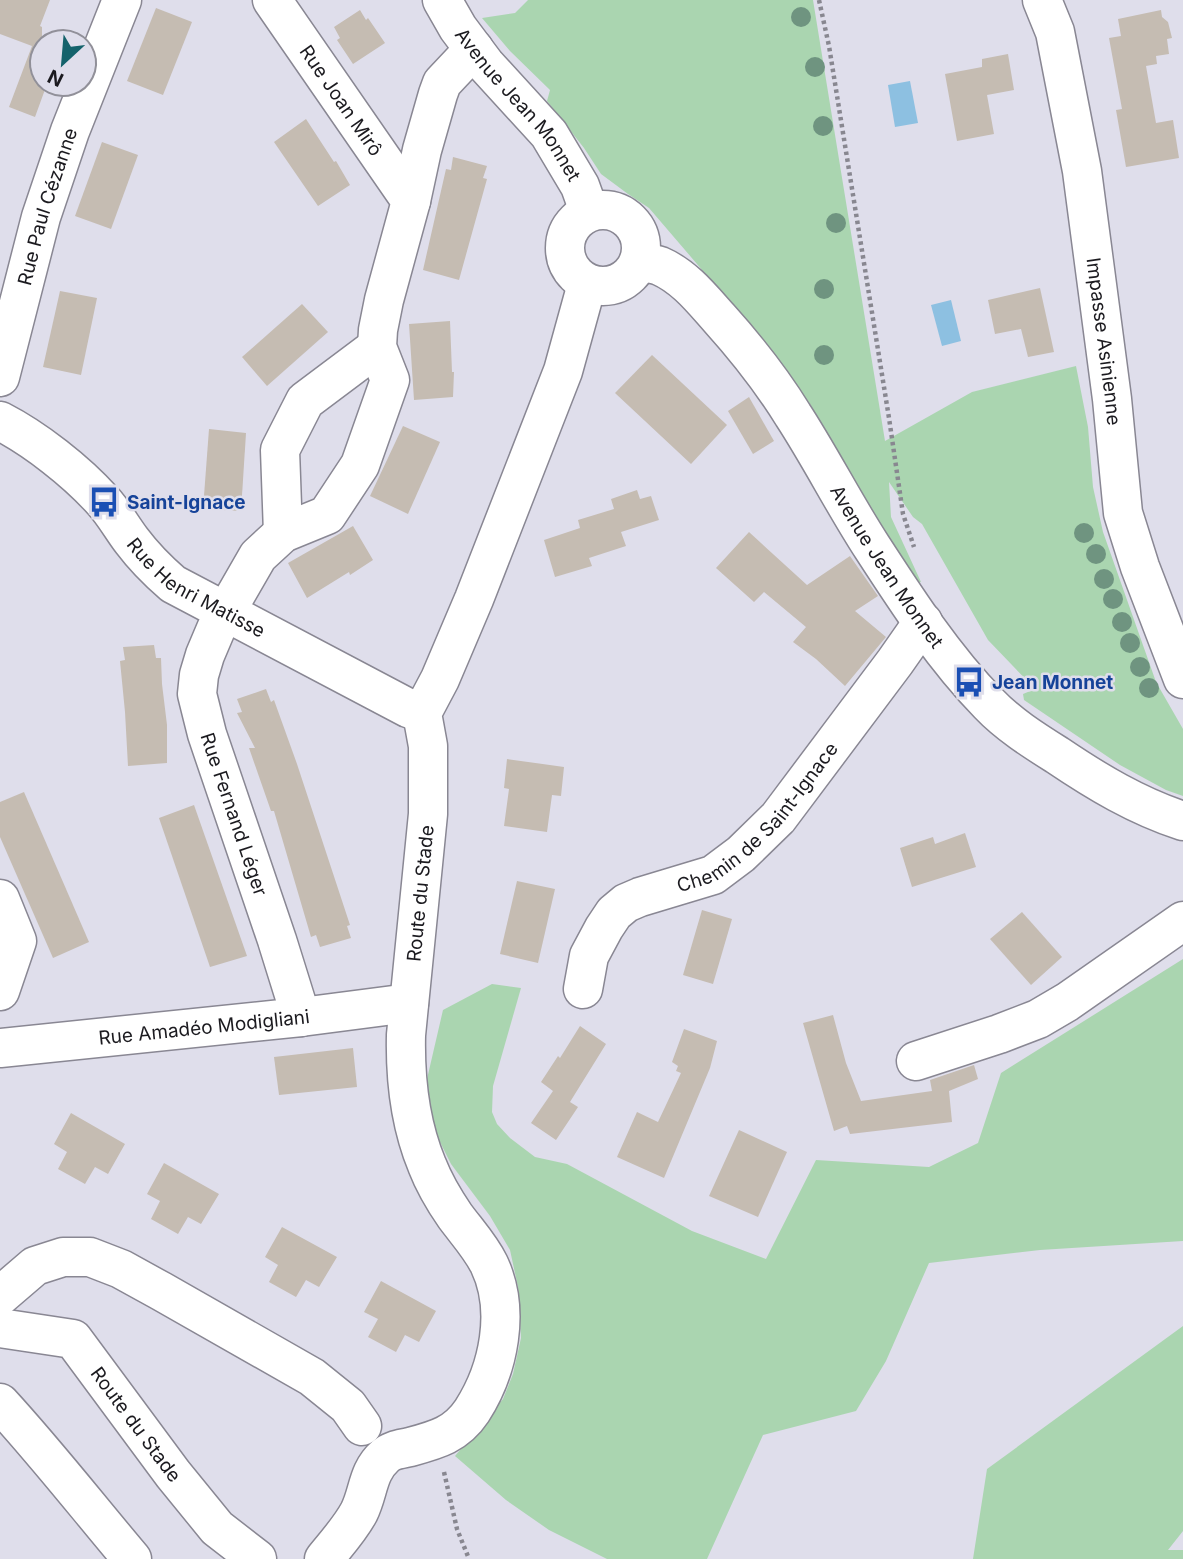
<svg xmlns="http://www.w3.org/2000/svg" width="1183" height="1559" viewBox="0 0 1183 1559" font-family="Inter,sans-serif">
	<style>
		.green { fill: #aad5b0 }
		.water { fill: #8dc0e1 }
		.building { fill: #c5bcb2 }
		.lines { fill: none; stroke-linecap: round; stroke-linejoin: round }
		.minor-casing { stroke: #898793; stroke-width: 41 }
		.path { stroke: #888790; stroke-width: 4.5; stroke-dasharray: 3.5 3.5; stroke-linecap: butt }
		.minor { stroke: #fff; stroke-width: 38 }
		.tree { fill: #6f9480 }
		.labels { text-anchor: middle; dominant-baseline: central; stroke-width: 5; stroke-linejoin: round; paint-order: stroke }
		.street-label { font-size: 19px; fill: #1b1a1f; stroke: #dfdeeb }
		.transit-label { font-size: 19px; font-weight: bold; fill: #164399; stroke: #dfdeeb; text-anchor: start }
	</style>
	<rect width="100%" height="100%" fill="#dfdeeb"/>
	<!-- green -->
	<g class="green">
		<polygon points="528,0 813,0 885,441 972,392 1076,366 1088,427 1093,487 1103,532 1156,682 1183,729 1183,796 1166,790 1120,765 1024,700 1023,694 1035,689 988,640 922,524 913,517 889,482 891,517 921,582 913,583 810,404 751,327 649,208 628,194 601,174 584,148 547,101 550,90 510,51 482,18 515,13"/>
		<polygon points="1183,959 1183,1241 1040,1250 929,1263 886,1361 856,1411 763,1435 707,1559 607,1559 549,1530 506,1500 455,1456 503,1399 513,1374 521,1338 518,1287 510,1250 490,1216 451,1164 434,1130 427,1079 443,1010 492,984 521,988 493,1086 492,1112 497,1124 510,1138 535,1157 567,1164 692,1231 766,1259 816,1160 929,1167 978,1143 1001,1073"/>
		<polygon points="1183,1326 1183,1531 1168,1550 1183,1550 1183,1559 973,1559 987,1469"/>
	</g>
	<!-- water -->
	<g class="water">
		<polygon points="910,81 918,123 895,127 888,85"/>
		<polygon points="951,300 961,341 942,346 931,305"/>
	</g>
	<!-- building -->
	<g class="building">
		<polygon points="0,0 50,0 40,26 42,27 42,84 47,84 35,117 9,107 32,46 0,34"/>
		<polygon points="156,8 192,22 163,95 127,81"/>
		<polygon points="360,10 366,20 368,18 385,43 353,64 337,40 340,38 334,27"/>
		<polygon points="1161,10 1162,17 1168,22 1172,38 1167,39 1169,54 1156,56 1157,64 1146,66 1156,123 1173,120 1179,158 1126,167 1116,110 1122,109 1109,38 1121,36 1118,19"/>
		<polygon points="1008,54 1014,90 987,95 994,134 957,141 945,74 982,67 982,59"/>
		<polygon points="306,119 334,162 336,161 350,185 318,206 274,142"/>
		<polygon points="102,142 138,155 111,229 75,216"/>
		<polygon points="453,157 487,166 483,178 487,179 459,280 423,270 446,169 451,170"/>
		<polygon points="1040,288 1054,352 1028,357 1021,329 995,334 988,300"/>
		<polygon points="60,291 97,298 81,375 43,367"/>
		<polygon points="302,304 328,332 267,386 242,357"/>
		<polygon points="450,321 452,372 454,372 453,397 414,400 409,324"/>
		<polygon points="652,355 727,425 691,464 615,393"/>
		<polygon points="749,397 774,441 753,454 728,411"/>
		<polygon points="403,426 440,442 408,514 370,496"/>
		<polygon points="209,429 246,433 241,511 203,509"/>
		<polygon points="637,490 640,499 651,496 659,520 621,532 626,546 589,558 592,566 555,577 544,540 580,528 578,520 614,509 611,499"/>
		<polygon points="353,526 373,560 350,575 349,572 307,598 288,563"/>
		<polygon points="749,532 807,585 850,556 878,596 855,611 886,637 845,686 816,659 793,642 806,627 764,592 754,602 716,568"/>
		<polygon points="154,645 156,658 161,658 162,684 167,725 167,763 128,766 125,712 120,661 125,660 123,647"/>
		<polygon points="266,689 271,702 274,700 297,764 350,925 347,926 351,938 320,947 316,935 311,937 274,811 271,811 249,748 255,748 237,713 242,712 237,699"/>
		<polygon points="507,759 564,767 561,796 552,795 547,832 504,826 509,789 504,788"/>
		<polygon points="24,792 89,942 53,958 0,837 0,802"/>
		<polygon points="194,805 247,956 210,967 159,818"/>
		<polygon points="965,833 976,867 912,887 900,848 933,837 935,844"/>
		<polygon points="517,881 555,889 538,963 500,954"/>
		<polygon points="702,910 732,919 713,984 683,975"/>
		<polygon points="1022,912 1062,957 1031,985 990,939"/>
		<polygon points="833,1015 846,1063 861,1101 932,1091 930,1080 974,1065 978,1079 949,1091 952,1122 850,1134 847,1126 834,1131 803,1023"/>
		<polygon points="580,1026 606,1044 570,1102 578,1107 556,1140 531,1123 553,1091 541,1082 558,1056 560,1058"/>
		<polygon points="684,1029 717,1041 710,1068 664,1178 617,1157 637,1112 658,1122 681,1073 676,1071 678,1066 672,1062"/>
		<polygon points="353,1048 357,1087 279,1095 274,1057"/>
		<polygon points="71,1113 125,1144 108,1174 95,1167 85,1184 58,1169 67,1152 54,1144"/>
		<polygon points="739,1130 787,1152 758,1217 709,1196"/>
		<polygon points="164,1163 219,1194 201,1224 188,1217 178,1234 151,1219 160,1201 147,1194"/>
		<polygon points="282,1227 337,1257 319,1287 306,1280 296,1297 269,1282 278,1265 265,1257"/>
		<polygon points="381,1281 436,1311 419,1342 405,1335 396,1352 368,1337 378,1319 364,1312"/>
	</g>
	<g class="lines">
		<!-- minor casing -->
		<g class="minor-casing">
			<g id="minor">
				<path id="s1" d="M272,0L411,201L384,300L378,330L377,347L390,380L360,465L327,515L283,533L258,556L216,629L205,655L199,675L197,694L207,734L277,940L301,1017"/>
				<path id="s2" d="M442,0L458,28L485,64L549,134L580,186L589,211"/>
				<path id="s3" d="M1042,0L1055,32L1082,171L1112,399L1123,513L1140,567L1183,679"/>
				<polyline points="411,201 422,150 438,94 442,83 474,49"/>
				<circle cx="603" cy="248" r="38"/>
				<path id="s4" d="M639,262C646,263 654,264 660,266C685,277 702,299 719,318C746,348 772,381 793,415C821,458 844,504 872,547C907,601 944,658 989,704C1008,724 1033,740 1057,755C1097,782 1137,806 1183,821"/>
				<path id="s5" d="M0,377L41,217L70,131L122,0"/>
				<path id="s6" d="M0,421C35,439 76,471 103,501C114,513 122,528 132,541C144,557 158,571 173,584L408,708L422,713"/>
				<polyline points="283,533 280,450 305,401 377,347"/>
				<polyline points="0,899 17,941 0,991"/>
				<path id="s7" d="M583,989L589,956L604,928L614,913L626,903L640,897L713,875L741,854L778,818L895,662L923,622"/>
				<path id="s8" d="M0,1048L301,1017L409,1003"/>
				<polyline points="916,1061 999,1034 1038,1019 1067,1002 1183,921"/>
				<polyline points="0,1296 35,1266 63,1257 90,1257 121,1269 161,1291 312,1377 348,1406 362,1426"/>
				<path id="s9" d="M0,1328L73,1339L173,1474L217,1528L257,1559"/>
				<path d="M0,1403C46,1453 88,1507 132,1559"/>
				<path id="s10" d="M324,1559C336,1544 350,1529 359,1512C369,1492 367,1472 385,1456C391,1450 402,1449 410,1447C436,1440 456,1435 472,1411C499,1369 511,1310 489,1264C480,1246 466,1231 455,1216C444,1200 434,1183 427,1165C410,1124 405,1079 406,1035L428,814V746L422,713L440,679L474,599L563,371L587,284"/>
			</g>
		</g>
		<!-- path -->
		<g class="path">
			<polyline points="819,0 829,46 889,418 903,514 914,547"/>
			<polyline points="444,1472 457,1529 469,1559"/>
		</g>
		<!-- minor -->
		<use href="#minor" class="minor"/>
	</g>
	<!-- trees -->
	<g class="tree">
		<circle cx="801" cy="17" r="10"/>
		<circle cx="815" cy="67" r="10"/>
		<circle cx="823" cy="126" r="10"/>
		<circle cx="836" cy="223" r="10"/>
		<circle cx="824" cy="289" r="10"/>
		<circle cx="824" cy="355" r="10"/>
		<circle cx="1084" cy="533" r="10"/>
		<circle cx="1096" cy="554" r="10"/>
		<circle cx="1104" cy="579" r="10"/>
		<circle cx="1113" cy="599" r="10"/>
		<circle cx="1122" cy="622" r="10"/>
		<circle cx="1130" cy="643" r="10"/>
		<circle cx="1140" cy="667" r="10"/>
		<circle cx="1149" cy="688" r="10"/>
	</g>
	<!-- icons -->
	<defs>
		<g id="bus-bare" transform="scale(2.415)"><path d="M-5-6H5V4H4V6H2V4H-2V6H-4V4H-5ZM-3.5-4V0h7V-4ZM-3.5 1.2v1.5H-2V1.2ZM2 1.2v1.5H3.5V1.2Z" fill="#1a4fb4" stroke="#dfdeeb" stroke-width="2.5" paint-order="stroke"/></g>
	</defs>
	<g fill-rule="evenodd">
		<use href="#bus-bare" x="104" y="502"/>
		<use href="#bus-bare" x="969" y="682"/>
	</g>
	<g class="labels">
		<!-- street labels -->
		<g class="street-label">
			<text stroke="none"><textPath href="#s1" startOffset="122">Rue Joan Mirô</textPath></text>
			<text stroke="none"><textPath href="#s2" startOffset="130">Avenue Jean Monnet</textPath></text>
			<text stroke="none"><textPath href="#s5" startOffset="177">Rue Paul Cézanne</textPath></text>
			<text stroke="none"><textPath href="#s3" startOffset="348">Impasse Asinienne</textPath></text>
			<text stroke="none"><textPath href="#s4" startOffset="401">Avenue Jean Monnet</textPath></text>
			<text stroke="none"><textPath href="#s6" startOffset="261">Rue Henri Matisse</textPath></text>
			<text stroke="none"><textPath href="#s7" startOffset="261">Chemin de Saint-Ignace</textPath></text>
			<text stroke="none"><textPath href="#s1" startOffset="940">Rue Fernand Léger</textPath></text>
			<text stroke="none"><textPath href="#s10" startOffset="768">Route du Stade</textPath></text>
			<text stroke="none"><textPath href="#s8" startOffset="205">Rue Amadéo Modigliani</textPath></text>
			<text stroke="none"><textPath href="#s9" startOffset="180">Route du Stade</textPath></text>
		</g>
		<!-- transit labels -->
		<g class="transit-label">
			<text x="127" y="502">Saint-Ignace</text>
			<text x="992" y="682">Jean Monnet</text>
		</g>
	</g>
	<!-- north arrow -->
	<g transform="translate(63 63) rotate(206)"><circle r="33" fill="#dfdeeb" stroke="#919099" stroke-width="2"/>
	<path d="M0-5L12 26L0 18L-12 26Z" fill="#14626b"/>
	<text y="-10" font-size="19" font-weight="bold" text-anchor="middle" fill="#1b1a1f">N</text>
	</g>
</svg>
